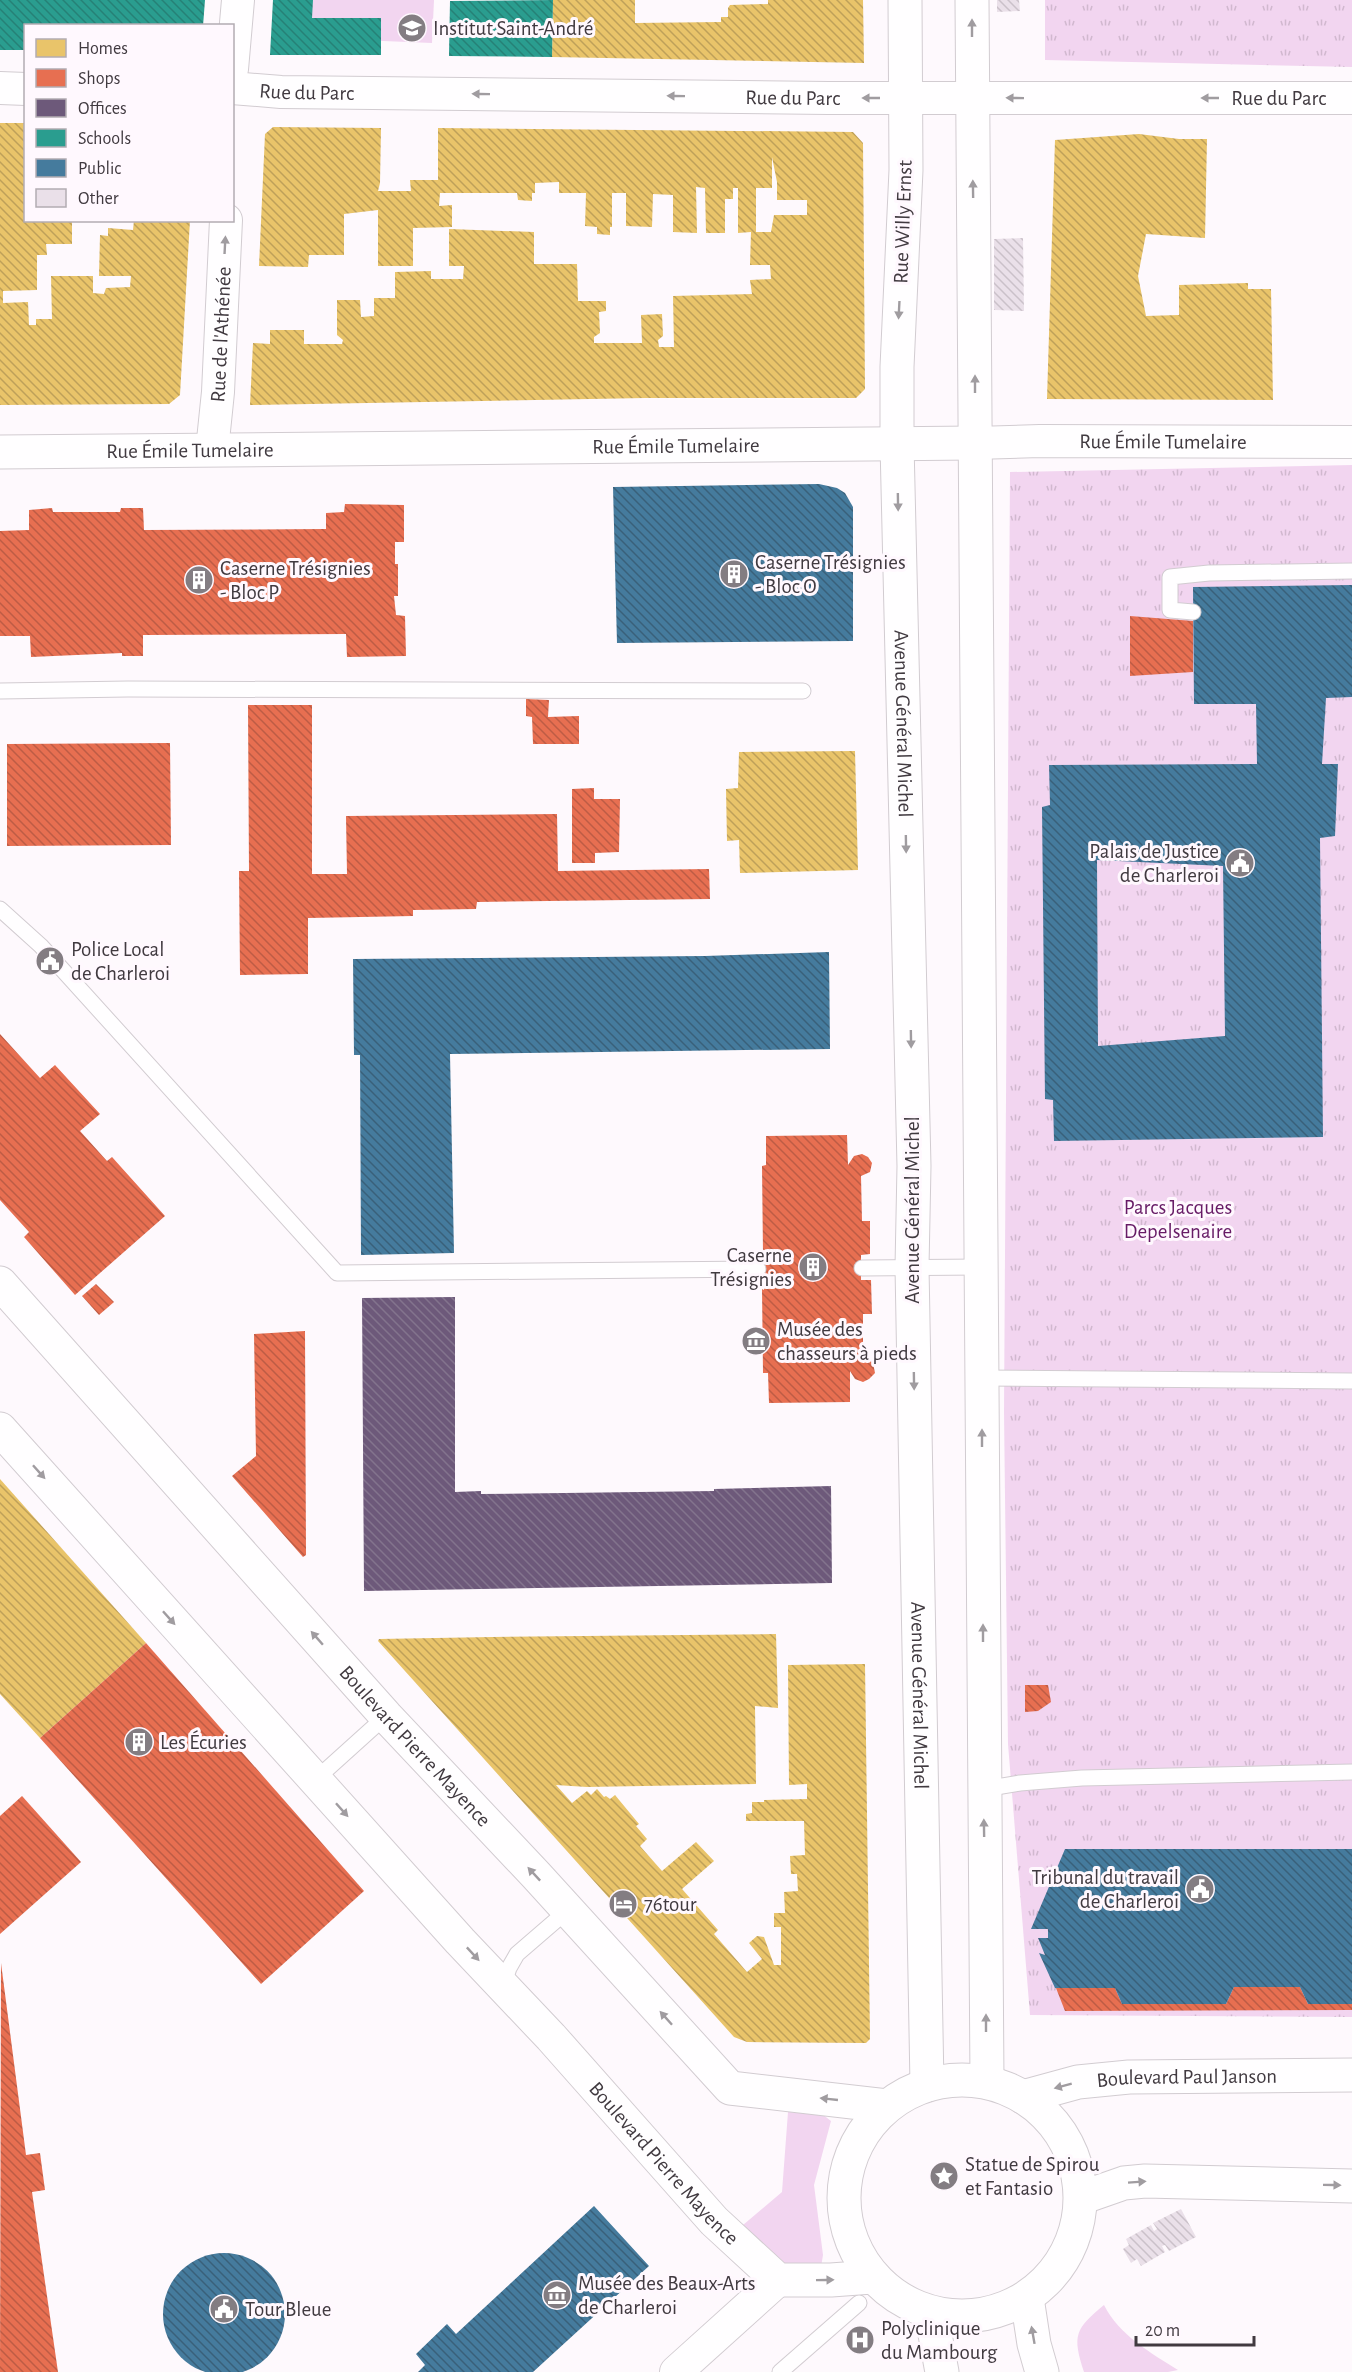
<svg xmlns="http://www.w3.org/2000/svg" width="1352" height="2372" viewBox="0 0 1352 2372" font-family="'Alegreya Sans',sans-serif">
	<style>
		.grass { fill: #f2d5f0 }
		.park { fill: url(#park-tufts) }
		.homes { fill: url(#homes-back-hatch); fill-rule: evenodd }
		.shops { fill: url(#shops-back-hatch) }
		.offices { fill: url(#offices-back-hatch) }
		.schools { fill: url(#schools-back-hatch) }
		.public { fill: url(#public-back-hatch); fill-rule: evenodd }
		.building { fill: url(#building-back-hatch) }
		.lines { fill: none; stroke-linecap: round; stroke-linejoin: round }
		.lane-casing { stroke: #d2ccd1; stroke-width: 17 }
		.street-casing { stroke: #d2ccd1; stroke-width: 34 }
		.secondary-casing { stroke: #d2ccd1; stroke-width: 35 }
		.lane { stroke: #fffeff; stroke-width: 15 }
		.street { stroke: #fffeff; stroke-width: 32 }
		.secondary { stroke: #fffeff; stroke-width: 33 }
		.oneway { fill: #a09ca0 }
		.labels { text-anchor: middle; dominant-baseline: central; stroke-width: 6; stroke-linejoin: round; paint-order: stroke }
		.poi-label { font-size: 21px; fill: #413a40; stroke: #fff8fe; text-anchor: start }
		.street-label { font-size: 21px; fill: #413a40; stroke: #fff8fe }
		.park-label { font-size: 21px; fill: #671b66; stroke: #fff8fe }
	</style>
	<defs>
		<pattern id="park-tufts" width="24" height="20" patternUnits="userSpaceOnUse" patternTransform="scale(1.5)"><rect width="24" height="20" fill="#f2d5f0"/><path d="M3 7l-1-3M5 7V3M7 7l1-3M15 17l-1-3M17 17v-4M19 17l1-3" fill="none" stroke="#d1b8cf"/></pattern>
		<pattern id="homes-back-hatch" width="6" height="6" patternUnits="userSpaceOnUse" patternTransform="scale(1.5)"><rect width="6" height="6" fill="#e9c46a"/><path d="M-1 5l2 2M0 0l6 6M5-1l2 2" fill="none" stroke="#bea059"/></pattern>
		<pattern id="shops-back-hatch" width="6" height="6" patternUnits="userSpaceOnUse" patternTransform="scale(1.5)"><rect width="6" height="6" fill="#e76f51"/><path d="M-1 5l2 2M0 0l6 6M5-1l2 2" fill="none" stroke="#bd5c45"/></pattern>
		<pattern id="offices-back-hatch" width="6" height="6" patternUnits="userSpaceOnUse" patternTransform="scale(1.5)"><rect width="6" height="6" fill="#6d597a"/><path d="M-1 5l2 2M0 0l6 6M5-1l2 2" fill="none" stroke="#83748d"/></pattern>
		<pattern id="schools-back-hatch" width="6" height="6" patternUnits="userSpaceOnUse" patternTransform="scale(1.5)"><rect width="6" height="6" fill="#2a9d8f"/><path d="M-1 5l2 2M0 0l6 6M5-1l2 2" fill="none" stroke="#268176"/></pattern>
		<pattern id="public-back-hatch" width="6" height="6" patternUnits="userSpaceOnUse" patternTransform="scale(1.5)"><rect width="6" height="6" fill="#457b9d"/><path d="M-1 5l2 2M0 0l6 6M5-1l2 2" fill="none" stroke="#39607a"/></pattern>
		<pattern id="building-back-hatch" width="6" height="6" patternUnits="userSpaceOnUse" patternTransform="scale(1.5)"><rect width="6" height="6" fill="#eae0e9"/><path d="M-1 5l2 2M0 0l6 6M5-1l2 2" fill="none" stroke="#cac1c9"/></pattern>
	</defs>
	<rect width="100%" height="100%" fill="#fef9fd"/>
	<!-- grass -->
	<g class="grass">
		<polygon points="311,0 434,0 432,43 310,38"/>
		<polygon points="788,2112 822,2114 831,2121 814,2185 823,2255 821,2267 806,2271 779,2261 743,2225 782,2192"/>
		<path d="M1104,2305C1119,2335 1151,2353 1178,2370L1168,2372H1084C1072,2335 1075,2329 1104,2305Z"/>
	</g>
	<!-- park -->
	<g class="park">
		<polygon points="1045,0 1352,0 1352,67 1045,60"/>
		<polygon points="1352,465 1352,2017 1030,2015 1008,1744 1004,1412 1010,472"/>
	</g>
	<!-- homes -->
	<g class="homes">
		<polygon points="553,0 635,0 635,23 721,22 721,17 728,17 728,8 730,5 768,4 768,0 863,0 864,63 552,57"/>
		<polygon points="0,123 26,123 26,220 72,220 72,244 46,244 47,255 37,255 37,290 3,291 3,303 28,302 29,325 36,325 36,319 52,319 51,276 93,276 93,293 104,294 106,288 130,287 131,276 99,276 100,235 108,236 108,228 133,230 134,220 190,220 180,395 169,404 0,405"/>
		<path d="M273,127L381,128L380,183L378,191H411L410,180H438V128L853,132L863,143L865,389L856,398H645L250,405L253,343L270,344V330H304V344H342L343,340L337,335V300H360L361,317L374,316V298H395V272L431,271V279H463L464,266H449V229L534,232V264H577L578,301H606V311L599,312L600,333L594,337V343H642L641,315L662,314L663,336L658,340L659,347H674L673,296L752,294L750,280L771,279L770,265H750L751,232L738,233V188H733V199H725V233H706L705,188L696,187L697,233L673,232V195L653,194L652,227L626,226V193H612V227H610V235L597,234V227L585,226L586,193H559V182L535,183V193H532V201L518,200L517,193H440L439,206L452,205V227L413,228V266H378V210L344,214V255H309L308,267L259,266L265,134ZM772,157L777,182V200H807V215H774L771,232H756V188H772Z"/>
		<polygon points="1139,134 1179,139 1207,139 1205,238 1146,234 1138,276 1146,316 1179,315 1179,285 1248,283 1248,289 1271,289 1273,400 1047,399 1055,140"/>
		<polygon points="855,751 858,870 740,873 739,840 727,841 726,789 738,788 739,752"/>
		<polygon points="0,1479 146,1643 40,1738 0,1694"/>
		<polygon points="776,1634 778,1708 755,1706 756,1784 587,1787 556,1785 572,1803 587,1791 591,1795 597,1789 604,1797 606,1796 610,1799 615,1795 639,1824 636,1826 647,1839 640,1846 662,1871 696,1842 714,1861 682,1889 718,1930 714,1934 747,1972 762,1959 749,1943 757,1936 764,1937 774,1965 781,1965 781,1927 774,1927 774,1913 785,1913 784,1892 798,1891 797,1874 791,1874 790,1856 805,1855 804,1821 746,1821 746,1814 752,1813 752,1802 764,1802 764,1800 807,1799 807,1784 789,1785 788,1665 865,1664 870,2039 866,2043 747,2042 734,2037 378,1641 379,1639 492,1637"/>
	</g>
	<!-- shops -->
	<g class="shops">
		<polygon points="345,504 404,505 404,542 395,542 395,564 398,564 398,596 394,596 396,615 405,616 406,656 347,657 346,634 143,635 143,656 122,656 122,653 31,657 30,636 0,636 0,531 29,530 29,510 52,508 53,512 120,512 121,508 143,508 144,530 326,529 326,513 344,512"/>
		<polygon points="1130,616 1193,621 1193,672 1130,676"/>
		<polygon points="526,699 549,700 548,717 579,716 579,744 533,744 532,717 526,716"/>
		<polygon points="248,705 312,705 312,874 347,874 346,816 557,814 558,871 709,869 710,899 477,902 476,909 413,910 413,916 308,918 308,974 240,975 239,871 249,871"/>
		<polygon points="170,743 171,845 7,846 7,744"/>
		<polygon points="594,788 594,799 620,799 619,852 595,853 595,863 572,863 572,789"/>
		<polygon points="0,1034 40,1078 55,1065 100,1114 80,1131 107,1161 112,1157 165,1216 75,1295 24,1237 29,1232 0,1200"/>
		<polygon points="847,1135 848,1165 854,1156 862,1154 868,1157 872,1163 870,1172 861,1176 862,1221 870,1221 870,1254 861,1255 861,1280 871,1280 872,1314 863,1314 863,1358 868,1358 873,1363 875,1373 869,1379 863,1382 855,1379 850,1371 850,1402 769,1403 768,1373 763,1373 762,1289 764,1290 765,1255 763,1254 762,1166 766,1165 766,1136"/>
		<polygon points="96,1284 114,1302 99,1315 82,1296"/>
		<polygon points="305,1331 306,1555 303,1557 232,1476 256,1456 254,1334"/>
		<polygon points="146,1643 364,1891 261,1984 40,1738"/>
		<polygon points="1025,1685 1048,1685 1051,1702 1038,1711 1025,1712"/>
		<polygon points="22,1796 81,1862 0,1934 0,1816"/>
		<polygon points="1,1963 26,2155 40,2153 45,2190 32,2192 58,2372 0,2372"/>
		<polygon points="1234,1987 1300,1987 1308,2004 1352,2004 1352,2010 1065,2011 1056,1988 1115,1988 1122,2004 1226,2004"/>
	</g>
	<!-- offices -->
	<polygon class="offices" points="455,1297 455,1492 481,1491 481,1494 714,1491 714,1489 831,1486 832,1583 364,1591 362,1298"/>
	<!-- schools -->
	<g class="schools">
		<polygon points="0,0 205,0 203,26 26,26 26,50 0,50"/>
		<polygon points="273,0 313,0 312,18 381,18 381,55 270,55"/>
		<polygon points="553,0 552,57 449,56 450,1"/>
	</g>
	<!-- public -->
	<g class="public">
		<polygon points="819,484 837,488 845,493 853,507 853,641 617,643 613,487"/>
		<path d="M1352,585V697L1326,698L1322,764H1338L1335,836L1320,838L1323,1137L1054,1141L1053,1100L1045,1099L1042,807L1050,805L1049,765L1257,764L1256,704H1194L1193,587ZM1097,860L1223,866L1225,1036L1098,1046Z"/>
		<polygon points="829,952 830,1049 450,1054 454,1253 361,1255 360,1055 354,1055 353,959 705,956"/>
		<polygon points="1065,1849 1352,1849 1352,2004 1308,2004 1300,1987 1234,1987 1226,2004 1122,2004 1115,1988 1055,1988 1039,1953 1045,1955 1038,1938 1048,1938 1048,1929 1031,1929"/>
		<polygon points="594,2206 649,2266 533,2372 418,2372 425,2365 416,2354 447,2324 456,2334"/>
		<circle cx="224" cy="2314" r="61"/>
	</g>
	<!-- building -->
	<g class="building">
		<polygon points="997,0 1019,0 1020,11 997,12"/>
		<polygon points="1023,238 1024,311 994,310 994,239"/>
		<polygon points="1181,2209 1196,2237 1169,2251 1165,2245 1162,2246 1165,2252 1141,2266 1137,2259 1131,2263 1123,2249 1129,2245 1126,2239 1151,2225 1154,2231 1157,2229 1153,2223"/>
	</g>
	<g class="lines">
		<!-- lane casing -->
		<g class="lane-casing">
			<g id="lane">
				<polyline points="1193,612 1170,610 1170,577 1209,573 1352,571"/>
				<polyline points="0,691 128,689 803,691"/>
				<polyline points="0,909 41,946 337,1273 758,1269"/>
				<polyline points="862,1268 980,1267"/>
				<polyline points="982,1378 1352,1381"/>
				<polyline points="315,1780 386,1716"/>
				<polyline points="984,1789 1020,1783 1082,1778 1352,1772"/>
				<polyline points="503,1986 509,1968 517,1954 568,1910"/>
				<polyline points="780,2372 859,2303"/>
			</g>
		</g>
		<!-- street casing -->
		<g class="street-casing">
			<g id="street">
				<polyline points="232,69 238,0"/>
				<polyline points="0,88 26,89"/>
				<path id="s1" d="M232,88L281,92L829,98H1352"/>
				<path id="s2" d="M975,443L1040,441L1352,442"/>
				<path id="s3" d="M212,450L218,392L226,220"/>
				<polyline points="676,2372 778,2280"/>
			</g>
		</g>
		<!-- secondary casing -->
		<g class="secondary-casing">
			<g id="secondary">
				<path id="s4" d="M905,0L906,170L897,367V444L914,1166L912,1267L927,2085"/>
				<polyline points="972,0 987,2082"/>
				<path id="s5" d="M0,452L975,443"/>
				<path id="s6" d="M0,1283L386,1716L536,1875L730,2088L887,2106"/>
				<path id="s7" d="M0,1429L460,1941L551,2037L714,2221L778,2280H831L872,2277"/>
				<circle cx="962" cy="2198" r="118"/>
				<path id="s8" d="M1023,2097L1078,2082L1129,2077L1352,2075"/>
				<polyline points="1081,2198 1124,2183 1145,2181 1352,2186"/>
				<polyline points="1027,2298 1034,2344 1042,2372"/>
				<polyline points="931,2313 942,2372"/>
			</g>
		</g>
		<!-- lane -->
		<use href="#lane" class="lane"/>
		<!-- street -->
		<use href="#street" class="street"/>
		<!-- secondary -->
		<use href="#secondary" class="secondary"/>
	</g>
	<!-- one-way arrows -->
	<defs><path id="oneway-solid" d="M-6-.8H1V-3.2L6.5 0L1 3.2V.8H-6Z" transform="scale(1.5)"/></defs>
	<g class="oneway">
		<use href="#oneway-solid" transform="translate(972 28) rotate(-90)"/>
		<use href="#oneway-solid" transform="translate(481 94) rotate(-179)"/>
		<use href="#oneway-solid" transform="translate(676 96) rotate(-179)"/>
		<use href="#oneway-solid" transform="translate(871 98) rotate(-180)"/>
		<use href="#oneway-solid" transform="translate(1015 98) rotate(-179)"/>
		<use href="#oneway-solid" transform="translate(1210 98) rotate(180)"/>
		<use href="#oneway-solid" transform="translate(973 189) rotate(-91)"/>
		<use href="#oneway-solid" transform="translate(225 245) rotate(-87)"/>
		<use href="#oneway-solid" transform="translate(899 310) rotate(93)"/>
		<use href="#oneway-solid" transform="translate(975 384) rotate(-90)"/>
		<use href="#oneway-solid" transform="translate(898 502) rotate(89)"/>
		<use href="#oneway-solid" transform="translate(906 844) rotate(89)"/>
		<use href="#oneway-solid" transform="translate(911 1039) rotate(89)"/>
		<use href="#oneway-solid" transform="translate(914 1381) rotate(89)"/>
		<use href="#oneway-solid" transform="translate(982 1438) rotate(-90)"/>
		<use href="#oneway-solid" transform="translate(39 1472) rotate(48)"/>
		<use href="#oneway-solid" transform="translate(169 1618) rotate(48)"/>
		<use href="#oneway-solid" transform="translate(983 1633) rotate(-90)"/>
		<use href="#oneway-solid" transform="translate(317 1638) rotate(-131)"/>
		<use href="#oneway-solid" transform="translate(342 1810) rotate(48)"/>
		<use href="#oneway-solid" transform="translate(984 1828) rotate(-91)"/>
		<use href="#oneway-solid" transform="translate(534 1874) rotate(-133)"/>
		<use href="#oneway-solid" transform="translate(473 1954) rotate(47)"/>
		<use href="#oneway-solid" transform="translate(666 2018) rotate(-132)"/>
		<use href="#oneway-solid" transform="translate(986 2023) rotate(-90)"/>
		<use href="#oneway-solid" transform="translate(1063 2086) rotate(165)"/>
		<use href="#oneway-solid" transform="translate(829 2099) rotate(-174)"/>
		<use href="#oneway-solid" transform="translate(1137 2182) rotate(-4)"/>
		<use href="#oneway-solid" transform="translate(1332 2185) rotate(1)"/>
		<use href="#oneway-solid" transform="translate(825 2280) rotate(-1)"/>
		<use href="#oneway-solid" transform="translate(1033 2335) rotate(-100)"/>
	</g>
	<!-- icons -->
	<defs>
		<g id="school-disc" transform="scale(1.5)"><circle r="9.5" fill="#837d82" stroke="#fff8fe"/><path d="M0-5L7-2L0 1L-7-2ZM-4 1L0 2.5L4 1V4Q0 6-4 4Z" fill="#fff"/></g>
		<g id="building-disc" transform="scale(1.5)"><circle r="9.5" fill="#837d82" stroke="#fff8fe"/><path d="M-4-6H4V6H1V3H-1V6H-4ZM-2.5-4.3h1.7v1.8h-1.7ZM.8-4.3h1.7v1.8H.8ZM-2.5-1h1.7V.8h-1.7ZM.8-1h1.7V.8H.8Z" fill="#fff"/></g>
		<g id="civic-disc" transform="scale(1.5)"><circle r="9.5" fill="#837d82" stroke="#fff8fe"/><path d="M-.6-6.5H3V-4.5H.6V-3L4-1V1h2V6H-6V1h2V-1L-.6-3ZM-1.2 2.5V6h2.4V2.5Z" fill="#fff"/></g>
		<g id="museum-disc" transform="scale(1.5)"><circle r="9.5" fill="#837d82" stroke="#fff8fe"/><path d="M0-6L6-3V-2H-6V-3ZM-5-1h2V3h-2ZM-1-1h2V3h-2ZM3-1h2V3H3ZM-6 4H6V6H-6Z" fill="#fff"/></g>
		<g id="hotel-disc" transform="scale(1.5)"><circle r="9.5" fill="#837d82" stroke="#fff8fe"/><path d="M-6-4.5h1.5V1H6V5H4.5V3h-9V5H-6ZM-4 0a1.8 1.8 0 1 1 3.6 0ZM.5 0V-2.5h3Q6-2.5 6 0Z" fill="#fff"/></g>
		<g id="sight-disc" transform="scale(1.5)"><circle r="9.5" fill="#837d82" stroke="#fff8fe"/><path d="M0-6L1.8-2.2L6-1.7L2.9 1.2L3.7 5.4L0 3.3L-3.7 5.4L-2.9 1.2L-6-1.7L-1.8-2.2Z" fill="#fff"/></g>
		<g id="hospital-disc" transform="scale(1.5)"><circle r="9.5" fill="#837d82" stroke="#fff8fe"/><path d="M-5-5h3v3.5h4V-5h3V5h-3V1.5h-4V5h-3Z" fill="#fff"/></g>
	</defs>
	<g fill-rule="evenodd">
		<use href="#school-disc" x="412" y="28"/>
		<use href="#building-disc" x="734" y="574"/>
		<use href="#building-disc" x="199" y="580"/>
		<use href="#civic-disc" x="1240" y="863"/>
		<use href="#civic-disc" x="50" y="961"/>
		<use href="#building-disc" x="813" y="1267"/>
		<use href="#museum-disc" x="756" y="1341"/>
		<use href="#building-disc" x="139" y="1742"/>
		<use href="#civic-disc" x="1200" y="1889"/>
		<use href="#hotel-disc" x="623" y="1904"/>
		<use href="#sight-disc" x="944" y="2176"/>
		<use href="#museum-disc" x="557" y="2295"/>
		<use href="#civic-disc" x="224" y="2309"/>
		<use href="#hospital-disc" x="860" y="2340"/>
	</g>
	<g class="labels">
		<!-- poi labels -->
		<g class="poi-label">
			<text x="433" y="28">Institut Saint-André</text>
			<text x="755" y="562">Caserne Trésignies<tspan x="755" dy="24">- Bloc O</tspan></text>
			<text x="220" y="568">Caserne Trésignies<tspan x="220" dy="24">- Bloc P</tspan></text>
			<text x="1219" y="851" text-anchor="end">Palais de Justice<tspan x="1219" dy="24">de Charleroi</tspan></text>
			<text x="71" y="949">Police Local<tspan x="71" dy="24">de Charleroi</tspan></text>
			<text x="792" y="1255" text-anchor="end">Caserne<tspan x="792" dy="24">Trésignies</tspan></text>
			<text x="777" y="1329">Musée des<tspan x="777" dy="24">chasseurs à pieds</tspan></text>
			<text x="160" y="1742">Les Écuries</text>
			<text x="1179" y="1877" text-anchor="end">Tribunal du travail<tspan x="1179" dy="24">de Charleroi</tspan></text>
			<text x="644" y="1904">76tour</text>
			<text x="965" y="2164">Statue de Spirou<tspan x="965" dy="24">et Fantasio</tspan></text>
			<text x="578" y="2283">Musée des Beaux-Arts<tspan x="578" dy="24">de Charleroi</tspan></text>
			<text x="245" y="2309">Tour Bleue</text>
			<text x="881" y="2328">Polyclinique<tspan x="881" dy="24">du Mambourg</tspan></text>
		</g>
		<!-- street labels -->
		<g class="street-label">
			<text stroke="none"><textPath href="#s1" startOffset="75">Rue du Parc</textPath></text>
			<text stroke="none"><textPath href="#s1" startOffset="561">Rue du Parc</textPath></text>
			<text stroke="none"><textPath href="#s1" startOffset="1047">Rue du Parc</textPath></text>
			<text transform="translate(903 222) rotate(-88)">Rue Willy Ernst</text>
			<text stroke="none"><textPath href="#s3" startOffset="116">Rue de l'Athénée</textPath></text>
			<text stroke="none"><textPath href="#s2" startOffset="188">Rue Émile Tumelaire</textPath></text>
			<text stroke="none"><textPath href="#s5" startOffset="676">Rue Émile Tumelaire</textPath></text>
			<text stroke="none"><textPath href="#s5" startOffset="190">Rue Émile Tumelaire</textPath></text>
			<text stroke="none"><textPath href="#s4" startOffset="724">Avenue Général Michel</textPath></text>
			<text transform="translate(912 1210) rotate(-90)">Avenue Général Michel</text>
			<text stroke="none"><textPath href="#s4" startOffset="1696">Avenue Général Michel</textPath></text>
			<text stroke="none"><textPath href="#s6" startOffset="622">Boulevard Pierre Mayence</textPath></text>
			<text stroke="none"><textPath href="#s8" startOffset="166">Boulevard Paul Janson</textPath></text>
			<text stroke="none"><textPath href="#s7" startOffset="990">Boulevard Pierre Mayence</textPath></text>
		</g>
		<!-- park labels -->
		<g class="park-label">
			<text x="1178" y="1207">Parcs Jacques<tspan x="1178" dy="24">Depelsenaire</tspan></text>
		</g>
	</g>
	<!-- legend -->
	<rect x="24" y="24" width="210" height="198" fill="#fff8fe" stroke="#b3acb2" stroke-width="1.5"/>
	<rect x="36" y="39" width="30" height="18" fill="#e9c46a" stroke="#b3acb2" stroke-width="1.5"/>
	<text x="78" y="54" font-size="18" fill="#413a40">Homes</text>
	<rect x="36" y="69" width="30" height="18" fill="#e76f51" stroke="#b3acb2" stroke-width="1.5"/>
	<text x="78" y="84" font-size="18" fill="#413a40">Shops</text>
	<rect x="36" y="99" width="30" height="18" fill="#6d597a" stroke="#b3acb2" stroke-width="1.5"/>
	<text x="78" y="114" font-size="18" fill="#413a40">Offices</text>
	<rect x="36" y="129" width="30" height="18" fill="#2a9d8f" stroke="#b3acb2" stroke-width="1.5"/>
	<text x="78" y="144" font-size="18" fill="#413a40">Schools</text>
	<rect x="36" y="159" width="30" height="18" fill="#457b9d" stroke="#b3acb2" stroke-width="1.5"/>
	<text x="78" y="174" font-size="18" fill="#413a40">Public</text>
	<rect x="36" y="189" width="30" height="18" fill="#eae0e9" stroke="#b3acb2" stroke-width="1.5"/>
	<text x="78" y="204" font-size="18" fill="#413a40">Other</text>
	<!-- scale -->
	<path d="M1136 2336v9h118v-9" fill="none" stroke="#413a40" stroke-width="3"/>
	<text x="1145" y="2336" font-size="18" fill="#413a40" stroke="#fff8fe" stroke-width="4.5" paint-order="stroke">20 m</text>
</svg>
